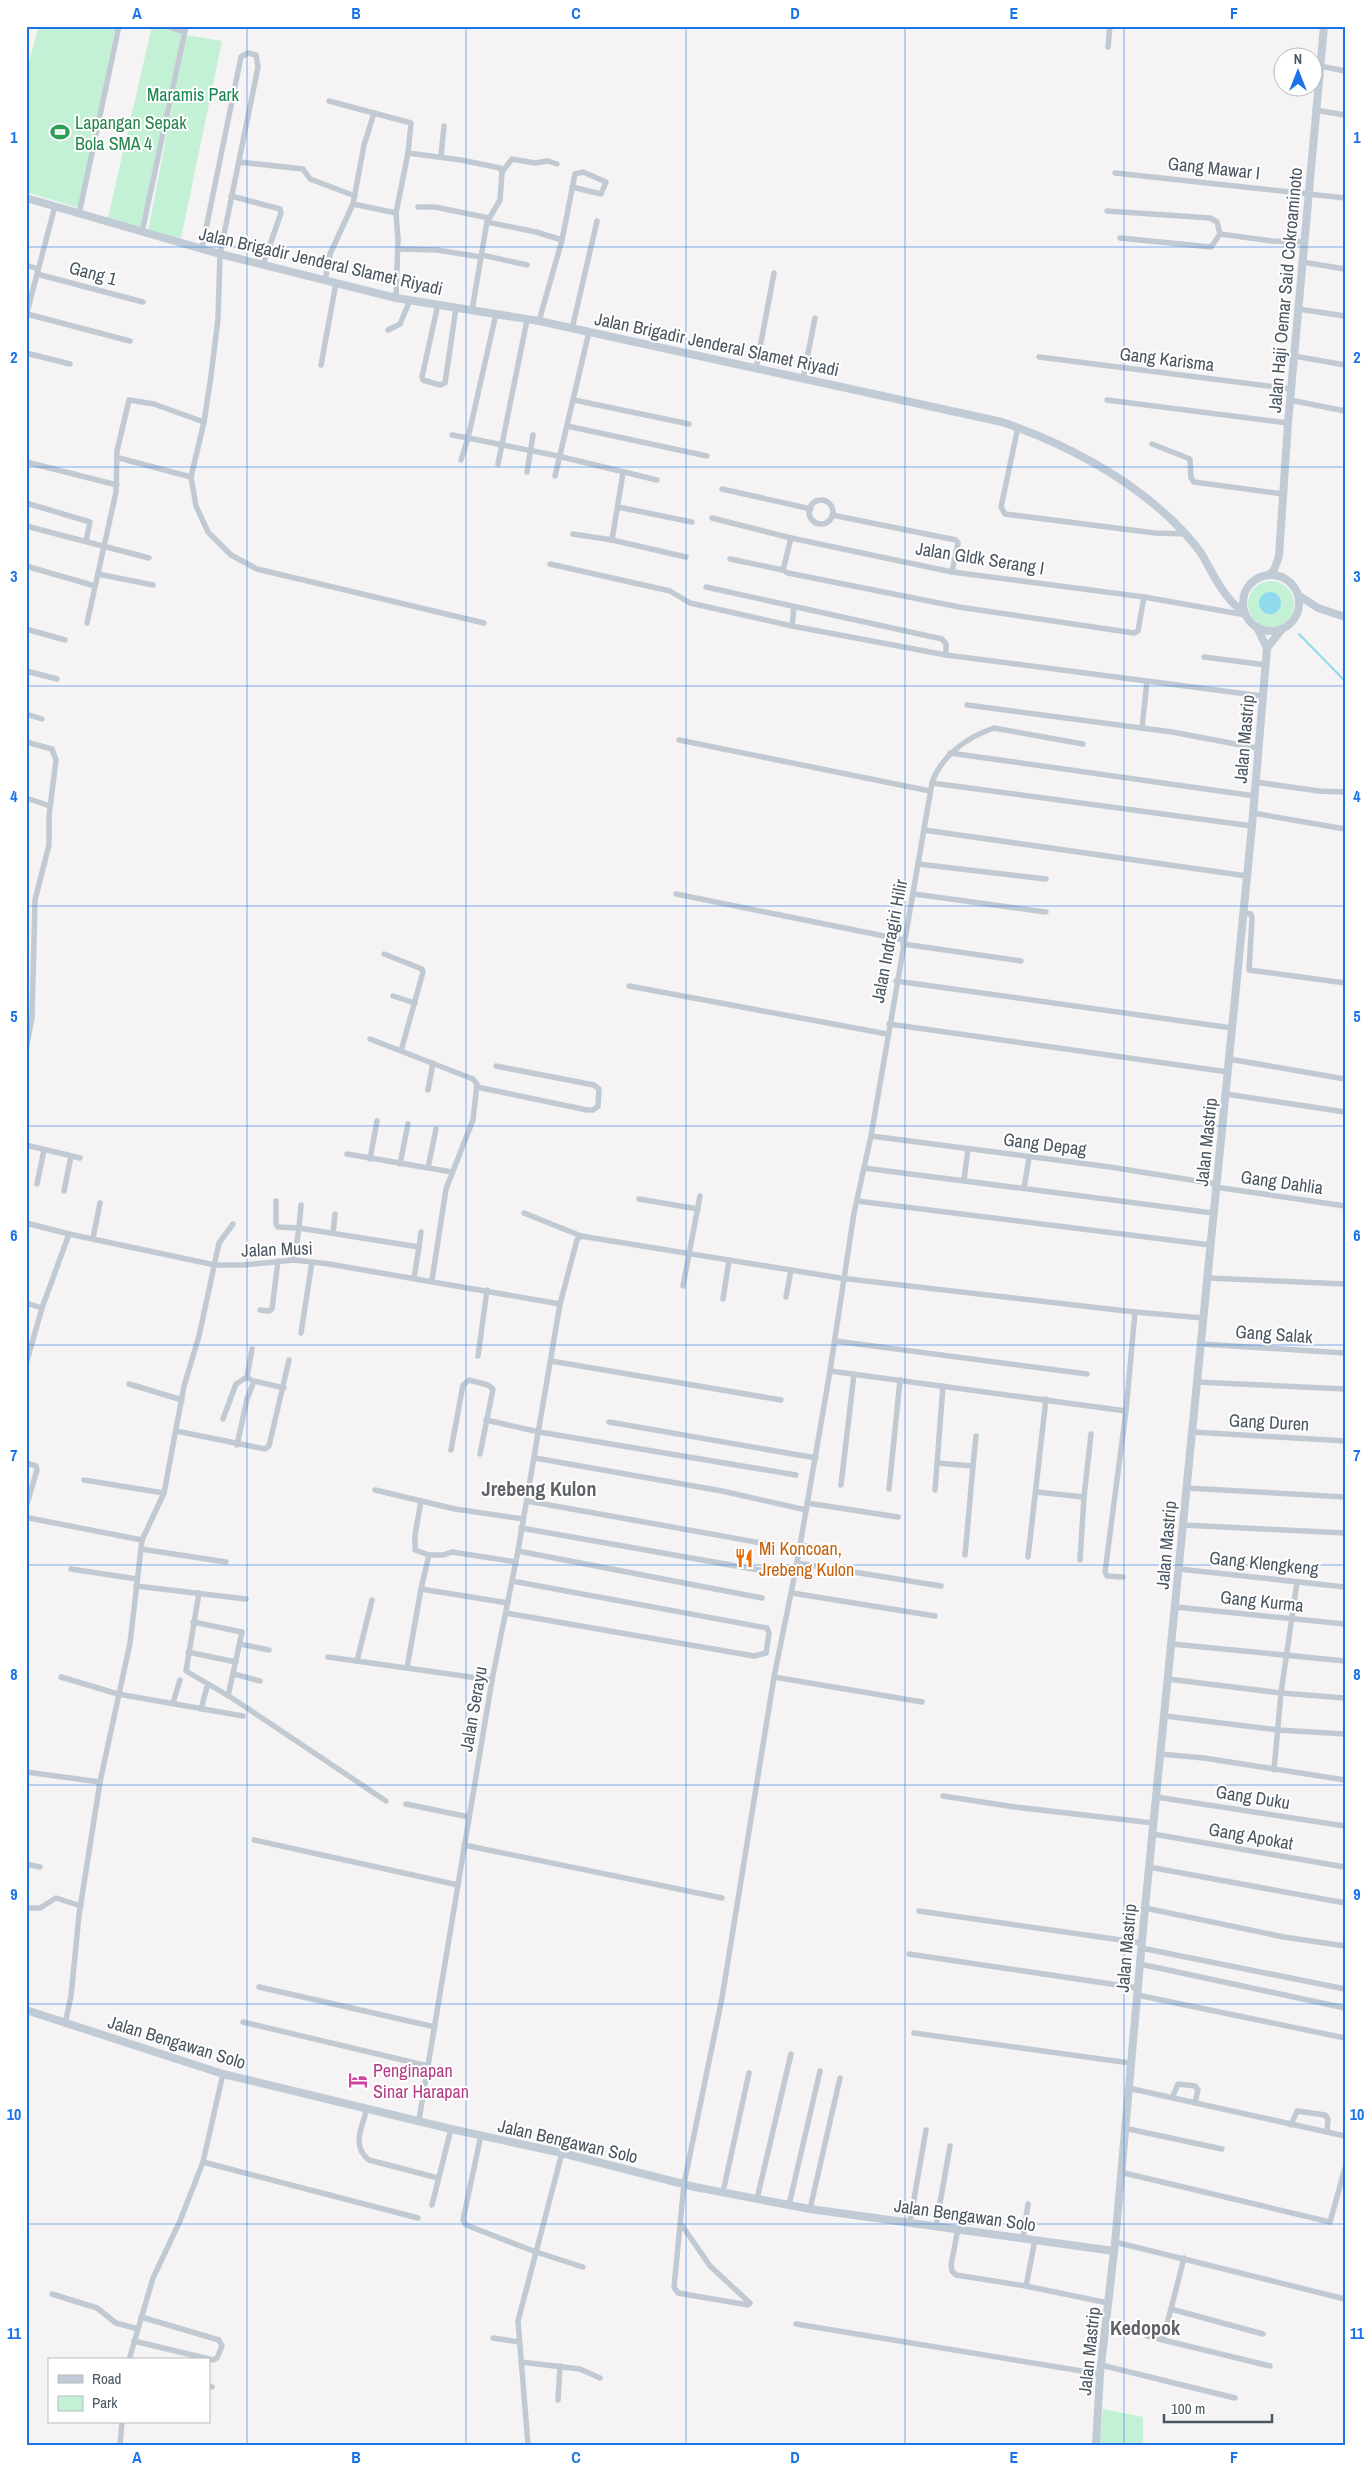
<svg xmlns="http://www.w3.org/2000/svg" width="1371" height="2471" viewBox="0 0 1371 2471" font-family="'Archivo Narrow',sans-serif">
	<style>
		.green { fill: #c3f1d5 }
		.water { fill: #90daee }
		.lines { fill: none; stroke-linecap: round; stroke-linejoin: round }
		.stream { stroke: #90daee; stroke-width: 2 }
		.street { stroke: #c1cad2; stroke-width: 5.5 }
		.secondary { stroke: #c1cbd6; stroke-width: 8 }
		.grid { fill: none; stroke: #1a73e8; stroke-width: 1; stroke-opacity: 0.55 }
		.labels { text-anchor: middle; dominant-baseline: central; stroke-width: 4; stroke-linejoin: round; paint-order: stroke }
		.park-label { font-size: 18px; fill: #17864f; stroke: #fff }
		.leisure-label { font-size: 18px; fill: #27864d; stroke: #fff; text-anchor: start }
		.street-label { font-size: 18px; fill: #4a5661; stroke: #fff }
		.food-label { font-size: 18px; fill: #c56008; stroke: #fff; text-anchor: start }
		.hotel-label { font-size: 18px; fill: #b23c85; stroke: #fff; text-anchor: start }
		.quarter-label { font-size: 20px; font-weight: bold; fill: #5f6368; stroke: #fff }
		.neatline { fill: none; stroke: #1a73e8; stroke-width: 2 }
		.grid-label { font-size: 16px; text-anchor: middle; font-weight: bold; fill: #1a73e8 }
	</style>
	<rect width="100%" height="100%" fill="#f5f3f3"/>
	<!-- green -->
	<g class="green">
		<polygon points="39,26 116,26 79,208 26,192 26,72"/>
		<polygon points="152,26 182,32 140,230 107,222"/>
		<polygon points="186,35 222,41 181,238 148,231"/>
		<circle cx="1271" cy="604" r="23"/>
		<polygon points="1103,2409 1143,2417 1143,2445 1099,2445"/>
	</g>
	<!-- water -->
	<circle class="water" cx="1270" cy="603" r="11"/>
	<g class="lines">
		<!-- stream -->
		<polyline class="stream" points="1299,634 1345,681"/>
		<!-- street -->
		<g class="street">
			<polyline points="166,26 184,32"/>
			<polyline points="1108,47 1110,26"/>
			<polyline points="1320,66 1345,71"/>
			<polyline points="329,101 411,123 408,153 396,213 398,239 396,298"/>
			<polyline points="1315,110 1345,115"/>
			<polyline points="408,153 461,160 500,168 502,172 500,200 487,222 472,310"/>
			<polyline points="441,157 444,126"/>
			<polyline points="239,162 303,169 310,179 355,196"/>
			<polyline points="502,172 512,159 535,163 548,161 557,164"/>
			<polyline points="1115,173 1345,198"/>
			<polyline points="231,196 280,209 281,213 263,265"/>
			<polyline points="353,204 396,213"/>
			<polyline points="418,207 435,207 489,218"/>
			<polyline points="1107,211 1210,218 1217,222 1220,234 1211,247 1120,238"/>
			<polyline points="79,214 119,26"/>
			<polyline points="487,222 536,232 562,240"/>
			<polyline points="142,232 186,26"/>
			<polyline points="1220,234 1272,241 1304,242"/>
			<polyline points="202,248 241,57 248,53 256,55 258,67 220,254 218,319 211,376 204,422 191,477 196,506 208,532 231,555 257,569 484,623"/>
			<polyline points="398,249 437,250 481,257"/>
			<polyline points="482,255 527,265"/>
			<polyline points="1302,262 1345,269"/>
			<polyline points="26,265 38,269"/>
			<polyline points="37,274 143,302"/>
			<polyline points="325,281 330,254 353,204 364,145 374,113"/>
			<polyline points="438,304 422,377 423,380 440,385 445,383 456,308"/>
			<polyline points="1298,309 1345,316"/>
			<polyline points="27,314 130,341"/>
			<polyline points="496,314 468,438 558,456 657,480"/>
			<polyline points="26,316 55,206"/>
			<polyline points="539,321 562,240 575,174 583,172 606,182 601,194 572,187"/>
			<polyline points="572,329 597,221"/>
			<polyline points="388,330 400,324 410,300"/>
			<polyline points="26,353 70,364"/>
			<polyline points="1294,356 1345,365"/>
			<polyline points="1039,357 1291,389"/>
			<polyline points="321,365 336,283"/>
			<polyline points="756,369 774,273"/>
			<polyline points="803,379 815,318"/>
			<polyline points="574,400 689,424"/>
			<polyline points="1107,400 1288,423"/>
			<polyline points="1290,400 1345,411"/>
			<polyline points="567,426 707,456"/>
			<polyline points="1018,427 1001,507 1005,514 1155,533 1186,534"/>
			<polyline points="452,435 468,438 461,460"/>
			<polyline points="1152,444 1190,459 1191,478 1194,482 1283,494"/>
			<polyline points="119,458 191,477"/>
			<polyline points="26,462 117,485"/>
			<polyline points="498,464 527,320"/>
			<polyline points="527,472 533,435"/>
			<polyline points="555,476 589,332"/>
			<polyline points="722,489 811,509"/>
			<circle cx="821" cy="512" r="12"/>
			<polyline points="26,503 90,522 86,541"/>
			<polyline points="618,507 692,522"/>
			<polyline points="832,515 956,540 958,543 952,572"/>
			<polyline points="712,518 791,538 952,572 1144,597 1246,615"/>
			<polyline points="26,526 149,558"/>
			<polyline points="573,534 612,540 686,557"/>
			<polyline points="791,538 783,570 788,573 959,607 1134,633 1138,631 1144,597"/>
			<polyline points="612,540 623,473"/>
			<polyline points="730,559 783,570"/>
			<polyline points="550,564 670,591 690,603 792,626 946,655 1262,696"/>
			<polyline points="26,566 95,586"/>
			<polyline points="98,574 153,585"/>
			<polyline points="706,587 942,639 946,644 946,655"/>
			<polyline points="87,623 116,492 117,451 129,400 154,404 204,422"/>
			<polyline points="792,626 794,607"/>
			<polyline points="26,629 65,640"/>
			<polyline points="1204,657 1266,665"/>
			<polyline points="26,671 57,679"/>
			<polyline points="967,705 1172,732 1257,748"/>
			<polyline points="26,714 42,719"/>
			<polyline points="1142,728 1147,681"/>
			<polyline points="679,740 930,791"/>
			<polyline points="26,742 52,749 56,760 49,816 49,845 35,900 32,1018 26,1049"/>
			<path d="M1083,744L994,728C967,737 941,756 932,783L871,1136L854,1213L830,1371L1126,1411L1135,1312"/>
			<polyline points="950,753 1255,796"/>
			<polyline points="1255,782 1319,791 1345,792"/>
			<polyline points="932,783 1252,826"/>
			<polyline points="26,798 50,806"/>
			<polyline points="1253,813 1345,829"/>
			<polyline points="924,830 1247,876"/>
			<polyline points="918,864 1046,879"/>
			<polyline points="676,894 904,940"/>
			<polyline points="914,894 1046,912"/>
			<polyline points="1243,913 1251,914 1252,918 1249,970 1345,983"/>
			<polyline points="903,944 1021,961"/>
			<polyline points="384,954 422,969 423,972 401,1051"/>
			<polyline points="896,981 1232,1028"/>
			<polyline points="629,986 887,1034"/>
			<polyline points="393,996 415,1003"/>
			<polyline points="889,1024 1228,1072"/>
			<polyline points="370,1039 473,1079 477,1084 473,1120 446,1189 432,1280"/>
			<polyline points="1229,1059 1345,1079"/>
			<polyline points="477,1087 587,1110 593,1110 598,1106 599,1089 594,1085 496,1066"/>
			<polyline points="428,1090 433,1063"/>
			<polyline points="1226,1094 1345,1112"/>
			<polyline points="871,1136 1110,1167 1216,1184"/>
			<polyline points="26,1145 80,1158"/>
			<polyline points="347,1154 452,1172"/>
			<polyline points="370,1159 377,1121"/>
			<polyline points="400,1164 408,1124"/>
			<polyline points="428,1168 436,1129"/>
			<polyline points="864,1168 1213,1213"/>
			<polyline points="964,1180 968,1149"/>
			<polyline points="37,1184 44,1150"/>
			<polyline points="1215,1187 1345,1206"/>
			<polyline points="1024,1188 1029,1158"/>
			<polyline points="64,1191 71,1156"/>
			<polyline points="639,1199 698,1209"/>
			<polyline points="276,1201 276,1224 278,1227 299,1228 301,1205"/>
			<polyline points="857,1201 1210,1245"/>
			<polyline points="524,1213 581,1236"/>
			<polyline points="26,1223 69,1234 215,1265 243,1265 294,1260 329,1264 560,1304"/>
			<polyline points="333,1233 335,1214"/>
			<polyline points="93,1238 100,1203"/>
			<polyline points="419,1247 421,1232"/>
			<polyline points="294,1260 299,1228 419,1247 414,1278"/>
			<polyline points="1207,1278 1345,1284"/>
			<polyline points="683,1286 700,1196"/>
			<polyline points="786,1297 791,1270"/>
			<polyline points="723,1299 729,1260"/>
			<polyline points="26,1303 42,1308"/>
			<polyline points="260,1310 269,1311 272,1309 278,1261"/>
			<polyline points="301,1333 312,1262"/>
			<polyline points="835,1341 1087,1374"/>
			<polyline points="1202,1344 1345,1353"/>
			<polyline points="478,1356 487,1290"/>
			<polyline points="551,1361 781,1400"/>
			<polyline points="26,1364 42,1308 69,1234"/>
			<polyline points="250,1379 247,1377 252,1349"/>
			<polyline points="1197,1382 1345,1389"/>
			<polyline points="129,1384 182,1400"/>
			<polyline points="223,1419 236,1384 247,1377"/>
			<polyline points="486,1420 539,1432 796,1475"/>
			<polyline points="609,1422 816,1458"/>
			<polyline points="176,1431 265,1449 269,1446 289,1360"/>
			<polyline points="1192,1432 1345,1441"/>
			<polyline points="237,1445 247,1399 254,1381 284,1388"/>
			<polyline points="451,1450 463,1385 469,1380 488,1385 493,1389 480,1454"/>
			<polyline points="535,1458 722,1491 806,1510"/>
			<polyline points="26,1463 36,1466 37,1470 26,1507"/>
			<polyline points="937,1463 973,1466 976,1436"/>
			<polyline points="84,1480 164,1493"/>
			<polyline points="841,1485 854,1374"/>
			<polyline points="1186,1488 1345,1497"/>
			<polyline points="889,1489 900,1380"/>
			<polyline points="375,1490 455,1509 523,1519"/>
			<polyline points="935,1490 943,1386"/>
			<polyline points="1036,1492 1084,1497 1080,1560"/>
			<polyline points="1084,1497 1091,1434"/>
			<polyline points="421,1501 415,1535 415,1550 429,1555"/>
			<polyline points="527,1501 767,1544"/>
			<polyline points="807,1503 898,1517"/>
			<polyline points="26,1516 29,1518 142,1540"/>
			<polyline points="1183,1525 1345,1533"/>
			<polyline points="521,1528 776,1573"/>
			<polyline points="801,1545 826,1549"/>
			<polyline points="141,1549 226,1562"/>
			<polyline points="518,1551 762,1598"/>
			<polyline points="965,1555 973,1466"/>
			<polyline points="1028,1557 1046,1399"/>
			<polyline points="797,1563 941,1586"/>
			<polyline points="71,1569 137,1579"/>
			<polyline points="1179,1569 1345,1587"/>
			<polyline points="1123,1577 1107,1576 1105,1572 1126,1411"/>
			<polyline points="136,1586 246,1599"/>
			<polyline points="199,1593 186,1671 232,1698 386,1801"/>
			<polyline points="792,1593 935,1616"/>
			<polyline points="508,1603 421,1589 429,1555 443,1555 452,1552 516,1562"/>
			<polyline points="1176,1607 1345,1624"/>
			<polyline points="506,1613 754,1656 766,1653 769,1633 767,1628 512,1581"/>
			<polyline points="193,1622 242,1632 228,1696"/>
			<polyline points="240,1644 269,1650"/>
			<polyline points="1172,1644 1345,1661"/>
			<polyline points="188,1652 236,1662"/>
			<polyline points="328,1657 492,1680"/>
			<polyline points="357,1661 372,1600"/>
			<polyline points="407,1668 421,1589"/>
			<polyline points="234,1674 260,1681"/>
			<polyline points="61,1677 118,1694 243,1716"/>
			<polyline points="774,1677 922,1702"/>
			<polyline points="1168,1679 1281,1693 1345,1698"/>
			<polyline points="173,1703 180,1680"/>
			<polyline points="201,1709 207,1687"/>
			<polyline points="1165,1716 1278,1730 1345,1734"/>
			<polyline points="1160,1754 1204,1758 1345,1780"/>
			<polyline points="1274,1770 1281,1693 1297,1582"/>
			<polyline points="26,1772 100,1782"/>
			<polyline points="943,1796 1015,1807 1153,1823"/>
			<polyline points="1156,1797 1345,1826"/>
			<polyline points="406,1804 469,1817"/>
			<polyline points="1153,1834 1345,1867"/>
			<polyline points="254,1840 458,1885"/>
			<polyline points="464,1845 722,1898"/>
			<polyline points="26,1864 40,1867"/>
			<polyline points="1149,1867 1345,1903"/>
			<polyline points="26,1908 40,1908 56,1898 81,1906"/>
			<polyline points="1145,1908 1284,1937 1345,1946"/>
			<polyline points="919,1911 1142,1943"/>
			<polyline points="1141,1948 1345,1989"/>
			<polyline points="909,1954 1138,1988"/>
			<polyline points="1140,1964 1345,2008"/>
			<polyline points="259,1987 435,2027"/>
			<polyline points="1137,1995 1345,2038"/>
			<polyline points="243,2022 428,2066"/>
			<polyline points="65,2024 71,1996 79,1915 100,1782 130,1643 142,1540 164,1493 184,1386 199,1336 219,1243 233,1224"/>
			<polyline points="914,2033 1130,2063"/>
			<polyline points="1128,2088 1345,2136"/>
			<polyline points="1172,2098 1178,2084 1195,2086 1198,2090 1195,2103"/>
			<path d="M367,2108C362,2128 351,2146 369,2160L438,2178"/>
			<polyline points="419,2120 492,1680 518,1551 560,1304 577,1240 581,1236 587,1237 840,1278 1135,1312 1203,1318"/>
			<polyline points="1291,2125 1297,2111 1325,2115 1328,2119 1327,2132"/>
			<polyline points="1124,2128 1222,2149"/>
			<polyline points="481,2135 463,2220 466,2225 536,2252 583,2267"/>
			<polyline points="203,2162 418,2218"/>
			<polyline points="1120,2172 1330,2222 1345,2168"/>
			<polyline points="723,2192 749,2073"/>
			<polyline points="757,2199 791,2054"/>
			<polyline points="432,2205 451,2129"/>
			<polyline points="789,2205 820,2071"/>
			<polyline points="810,2209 840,2078"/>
			<polyline points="910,2222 926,2130"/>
			<polyline points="681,2224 710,2266 750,2303 748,2305 678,2293 674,2287 684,2184 722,1998 774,1677 797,1563 830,1371"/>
			<polyline points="936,2226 950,2146"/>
			<polyline points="958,2229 951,2265 952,2271 956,2275 1026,2286 1108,2303"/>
			<polyline points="1023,2238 1028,2204"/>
			<polyline points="1115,2242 1345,2299"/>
			<polyline points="1026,2286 1035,2240"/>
			<polyline points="52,2294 97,2308 116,2323 138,2329"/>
			<polyline points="1171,2309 1263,2334"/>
			<polyline points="796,2324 1100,2374"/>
			<polyline points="1147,2336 1163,2340 1184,2258"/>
			<polyline points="493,2338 519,2342"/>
			<polyline points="1163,2340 1270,2366"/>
			<polyline points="134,2341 213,2360 217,2358 222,2346 219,2340 141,2317"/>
			<polyline points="129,2360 153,2278 180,2221 203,2162 223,2074"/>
			<polyline points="521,2362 580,2369 600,2378"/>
			<polyline points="1101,2365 1235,2398"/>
			<polyline points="209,2386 212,2387"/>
			<polyline points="558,2400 560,2366"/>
			<polyline points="120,2445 122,2422"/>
			<polyline points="528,2445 518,2321 562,2153"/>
		</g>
		<!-- secondary -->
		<g class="secondary">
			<path d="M26,198L220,254L396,298L539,321L1002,422C1064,443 1126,476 1173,521C1183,531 1193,542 1201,553C1210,568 1227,605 1244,611"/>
			<polyline points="1269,575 1274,570 1279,556 1288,423 1324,26"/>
			<circle cx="1271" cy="603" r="28"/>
			<polyline points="1298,595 1318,608 1345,617"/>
			<polyline points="1267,648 1282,629"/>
			<polyline points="26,2010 223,2074 451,2129 562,2153 695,2187 810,2209 1114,2251"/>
			<polyline points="1096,2445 1100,2374 1115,2243 1145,1908 1252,826 1267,648 1257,627"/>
		</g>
	</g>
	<!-- grid -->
	<path class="grid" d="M247,26V2445M466,26V2445M686,26V2445M905,26V2445M1124,26V2445M26,247H1345M26,467H1345M26,686H1345M26,906H1345M26,1126H1345M26,1345H1345M26,1565H1345M26,1785H1345M26,2004H1345M26,2224H1345"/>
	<!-- icons -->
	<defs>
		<g id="stadium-bare" transform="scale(1.5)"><path d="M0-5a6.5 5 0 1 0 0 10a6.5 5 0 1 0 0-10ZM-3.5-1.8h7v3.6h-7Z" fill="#2e9e5b" stroke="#fff" stroke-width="2.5" paint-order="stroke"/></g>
		<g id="restaurant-bare" transform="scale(1.5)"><path d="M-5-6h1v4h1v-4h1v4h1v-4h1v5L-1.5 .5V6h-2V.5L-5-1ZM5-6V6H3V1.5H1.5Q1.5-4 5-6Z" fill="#e8710a" stroke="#fff" stroke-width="2.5" paint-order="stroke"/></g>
		<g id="hotel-bare" transform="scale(1.5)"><path d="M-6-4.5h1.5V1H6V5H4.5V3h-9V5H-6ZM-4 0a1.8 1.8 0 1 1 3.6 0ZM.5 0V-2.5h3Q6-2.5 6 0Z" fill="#d1479c" stroke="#fff" stroke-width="2.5" paint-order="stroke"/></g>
	</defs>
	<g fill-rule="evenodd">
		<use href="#stadium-bare" x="60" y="132"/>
		<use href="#restaurant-bare" x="744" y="1558"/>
		<use href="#hotel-bare" x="358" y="2080"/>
	</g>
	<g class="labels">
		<!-- park labels -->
		<g class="park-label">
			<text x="193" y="94">Maramis Park</text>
		</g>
		<!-- leisure labels -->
		<g class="leisure-label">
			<text x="75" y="122">Lapangan Sepak<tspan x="75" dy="21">Bola SMA 4</tspan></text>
		</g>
		<!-- street labels -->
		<g class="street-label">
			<text transform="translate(1214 168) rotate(6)">Gang Mawar I</text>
			<text transform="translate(321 261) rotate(13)">Jalan Brigadir Jenderal Slamet Riyadi</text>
			<text transform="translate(93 273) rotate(15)">Gang 1</text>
			<text transform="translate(1285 290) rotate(-85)">Jalan Haji Oemar Said Cokroaminoto</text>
			<text transform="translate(717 344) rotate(12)">Jalan Brigadir Jenderal Slamet Riyadi</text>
			<text transform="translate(1167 359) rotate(7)">Gang Karisma</text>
			<text transform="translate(980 558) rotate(9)">Jalan Gldk Serang I</text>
			<text transform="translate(1244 739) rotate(-85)">Jalan Mastrip</text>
			<text transform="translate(889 941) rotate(-79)">Jalan Indragiri Hilir</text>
			<text transform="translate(1206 1142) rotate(-84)">Jalan Mastrip</text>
			<text transform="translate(1045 1144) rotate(7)">Gang Depag</text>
			<text transform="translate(1282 1182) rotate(8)">Gang Dahlia</text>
			<text transform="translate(277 1249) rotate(-2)">Jalan Musi</text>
			<text transform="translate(1274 1334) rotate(4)">Gang Salak</text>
			<text transform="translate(1269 1422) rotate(3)">Gang Duren</text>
			<text transform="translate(1166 1545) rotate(-85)">Jalan Mastrip</text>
			<text transform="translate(1264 1563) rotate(6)">Gang Klengkeng</text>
			<text transform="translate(1262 1601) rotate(6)">Gang Kurma</text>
			<text transform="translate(473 1709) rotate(-80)">Jalan Serayu</text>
			<text transform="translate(1253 1797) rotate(9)">Gang Duku</text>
			<text transform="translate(1251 1836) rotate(10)">Gang Apokat</text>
			<text transform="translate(1126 1948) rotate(-85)">Jalan Mastrip</text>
			<text transform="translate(177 2042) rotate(17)">Jalan Bengawan Solo</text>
			<text transform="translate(568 2141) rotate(13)">Jalan Bengawan Solo</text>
			<text transform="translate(965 2215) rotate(8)">Jalan Bengawan Solo</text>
			<text transform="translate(1089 2351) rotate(-84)">Jalan Mastrip</text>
		</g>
		<!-- food labels -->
		<g class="food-label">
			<text x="759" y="1548">Mi Koncoan,<tspan x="759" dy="21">Jrebeng Kulon</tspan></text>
		</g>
		<!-- hotel labels -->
		<g class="hotel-label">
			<text x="373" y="2070">Penginapan<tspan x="373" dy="21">Sinar Harapan</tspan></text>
		</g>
		<!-- quarter labels -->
		<g class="quarter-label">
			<text x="539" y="1488">Jrebeng Kulon</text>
			<text x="1145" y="2327">Kedopok</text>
		</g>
	</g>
	<!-- border -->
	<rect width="1371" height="2471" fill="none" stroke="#ffffff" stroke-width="55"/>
	<!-- legend -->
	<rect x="48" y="2358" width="162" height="65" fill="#ffffff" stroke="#b7bbc0"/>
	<rect x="58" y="2375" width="25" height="8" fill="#c1cbd6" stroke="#b7bbc0"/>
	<text x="92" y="2384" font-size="15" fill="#4a5661">Road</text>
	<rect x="58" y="2396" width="25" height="15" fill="#c3f1d5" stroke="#b7bbc0"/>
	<text x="92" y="2408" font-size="15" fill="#4a5661">Park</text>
	<!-- north arrow -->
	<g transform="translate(1298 72)"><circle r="24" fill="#ffffff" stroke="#b7bbc0"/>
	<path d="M0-4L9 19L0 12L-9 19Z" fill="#1a73e8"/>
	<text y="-8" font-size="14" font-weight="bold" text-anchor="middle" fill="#4a5661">N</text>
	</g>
	<!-- scale -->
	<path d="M1164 2414v8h108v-8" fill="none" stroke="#4a5661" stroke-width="2.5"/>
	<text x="1171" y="2414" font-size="15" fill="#4a5661" stroke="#ffffff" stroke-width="4" paint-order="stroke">100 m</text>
	<rect x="28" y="28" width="1316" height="2416" class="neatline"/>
	<g class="grid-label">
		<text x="137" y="19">A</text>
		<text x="356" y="19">B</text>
		<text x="576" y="19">C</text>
		<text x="795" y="19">D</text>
		<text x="1014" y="19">E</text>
		<text x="1234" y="19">F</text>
		<text x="14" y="143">1</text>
		<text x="1357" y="143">1</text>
		<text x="14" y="363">2</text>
		<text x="1357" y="363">2</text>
		<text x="14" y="582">3</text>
		<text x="1357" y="582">3</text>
		<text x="14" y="802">4</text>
		<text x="1357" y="802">4</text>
		<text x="14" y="1022">5</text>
		<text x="1357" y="1022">5</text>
		<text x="14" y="1241">6</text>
		<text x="1357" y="1241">6</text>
		<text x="14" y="1461">7</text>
		<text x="1357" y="1461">7</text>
		<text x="14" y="1680">8</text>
		<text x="1357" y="1680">8</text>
		<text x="14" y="1900">9</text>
		<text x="1357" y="1900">9</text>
		<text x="14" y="2120">10</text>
		<text x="1357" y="2120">10</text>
		<text x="14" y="2339">11</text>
		<text x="1357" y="2339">11</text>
		<text x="137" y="2463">A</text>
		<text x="356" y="2463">B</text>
		<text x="576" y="2463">C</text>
		<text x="795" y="2463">D</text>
		<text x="1014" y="2463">E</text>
		<text x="1234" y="2463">F</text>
	</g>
</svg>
